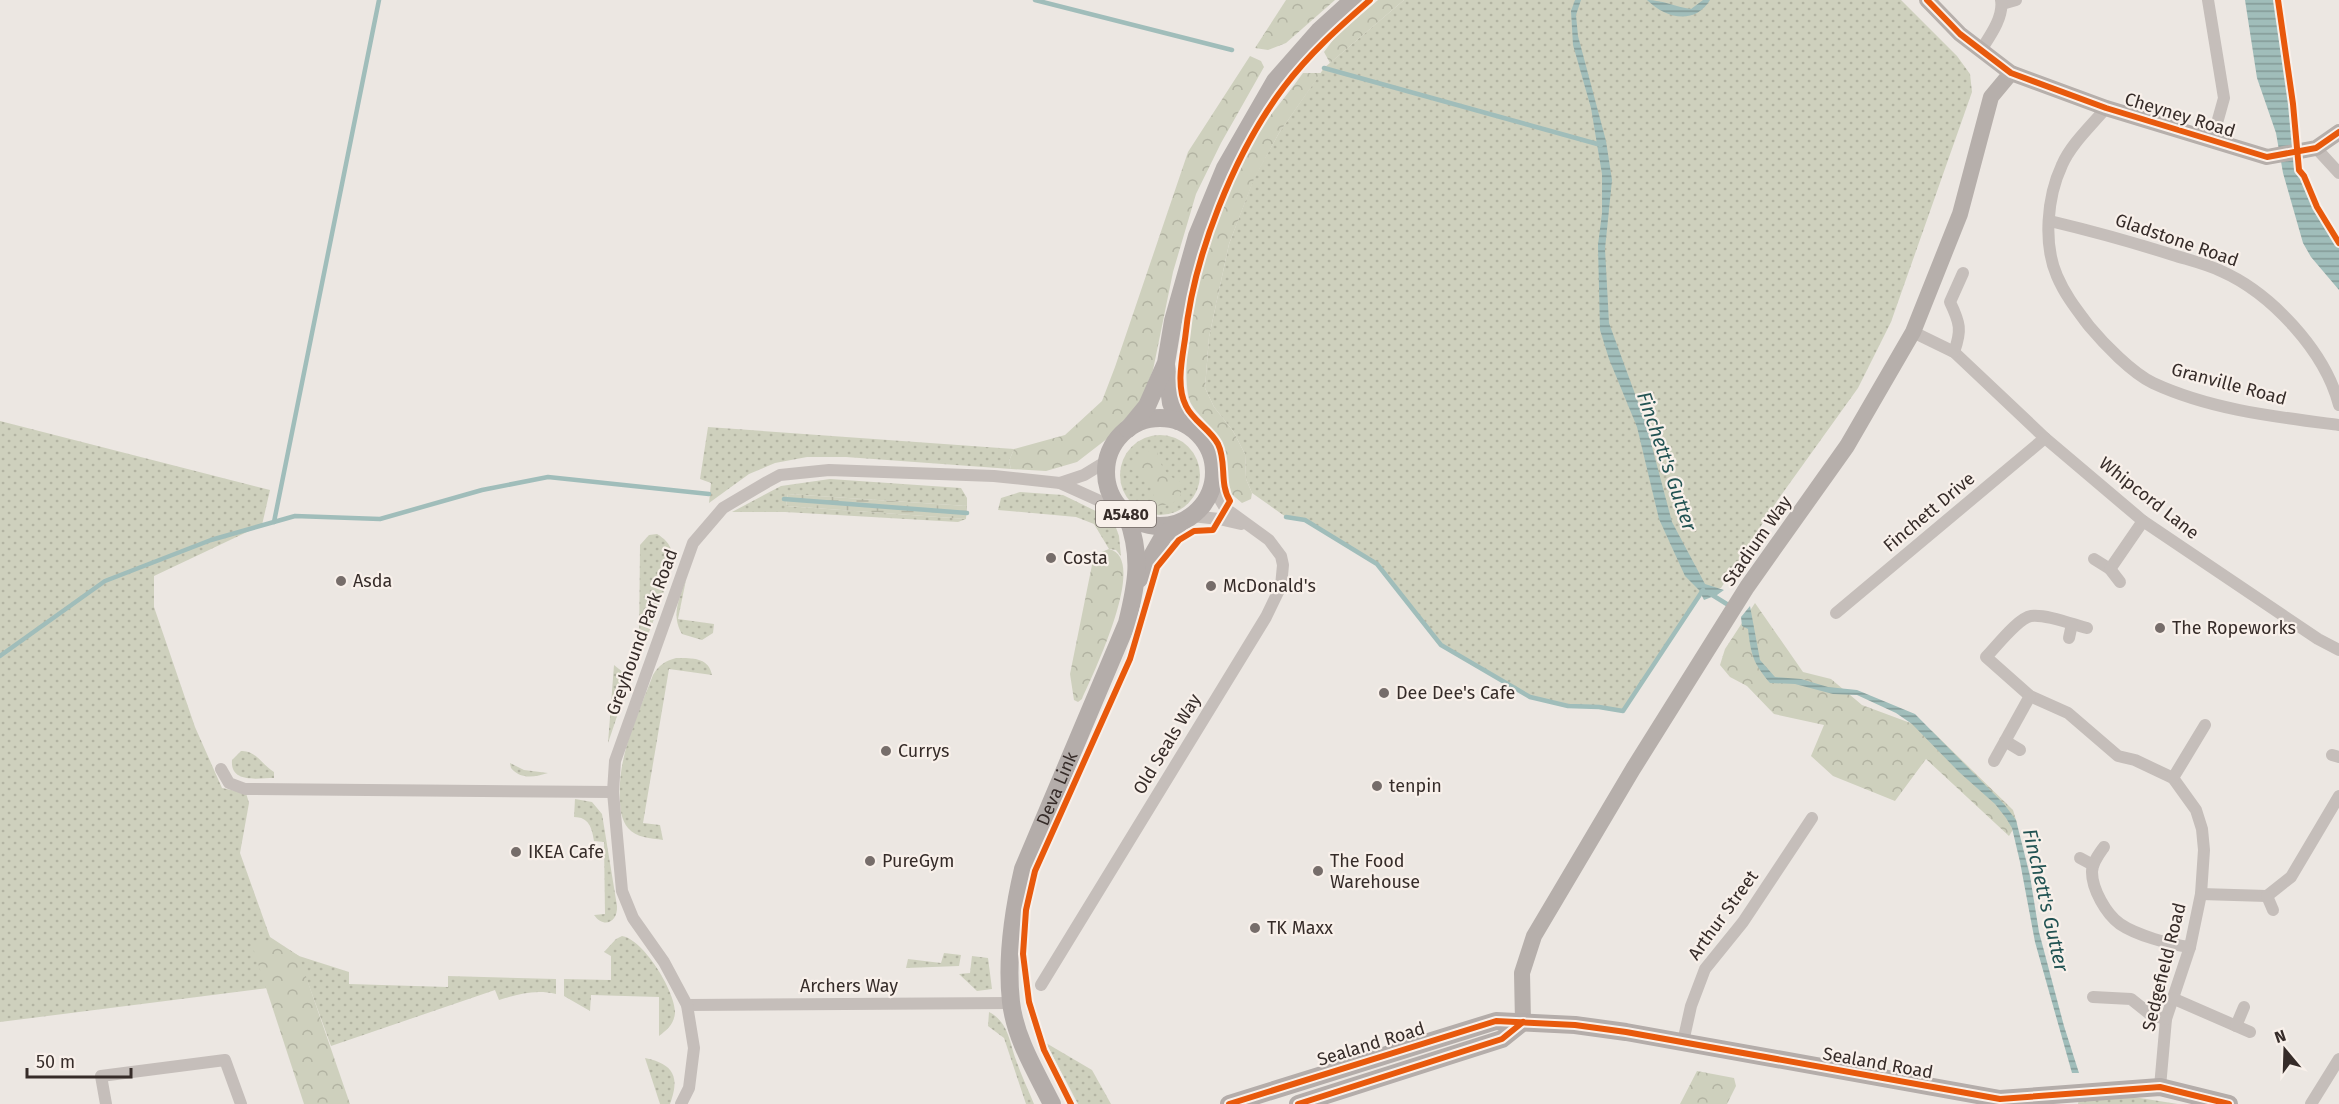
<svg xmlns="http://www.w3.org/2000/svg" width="2339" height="1104" viewBox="0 0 2339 1104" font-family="'Fira Sans',sans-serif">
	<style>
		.green { fill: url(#green-dots) }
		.forest { fill: url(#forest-crowns) }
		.wetland { fill: url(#wetland-marsh) }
		.water { fill: url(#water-rules) }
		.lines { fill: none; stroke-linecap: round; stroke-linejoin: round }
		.stream { stroke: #a0bdba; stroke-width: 4.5 }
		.street { stroke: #c5beba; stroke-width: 12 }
		.secondary { stroke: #b6afab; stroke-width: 16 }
		.primary { stroke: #b4adaa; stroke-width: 18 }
		.cycleway-casing { stroke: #f8f0ea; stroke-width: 10 }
		.cycleway { stroke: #e8590c; stroke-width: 6 }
		.poi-dot { fill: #766d6a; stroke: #f8f0ea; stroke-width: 2 }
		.labels { text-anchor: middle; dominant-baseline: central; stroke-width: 4.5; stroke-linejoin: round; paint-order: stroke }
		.shield { fill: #f8f0ea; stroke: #706763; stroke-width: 1.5 }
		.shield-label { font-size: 16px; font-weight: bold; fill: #362c29 }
		.street-label { font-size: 18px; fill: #362c29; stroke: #f8f0ea }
		.poi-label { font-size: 18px; fill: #362c29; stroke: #f8f0ea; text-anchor: start }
		.water-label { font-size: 20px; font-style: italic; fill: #225353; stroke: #f8f0ea }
	</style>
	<defs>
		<pattern id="green-dots" width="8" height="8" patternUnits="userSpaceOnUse" patternTransform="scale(1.5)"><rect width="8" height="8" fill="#ced0bd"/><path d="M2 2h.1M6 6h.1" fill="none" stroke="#b2b3a2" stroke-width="1.8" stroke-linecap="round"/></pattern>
		<pattern id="forest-crowns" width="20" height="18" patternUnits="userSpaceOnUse" patternTransform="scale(1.5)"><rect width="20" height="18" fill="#ced0bd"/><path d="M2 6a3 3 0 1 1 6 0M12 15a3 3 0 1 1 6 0" fill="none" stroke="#b2b3a2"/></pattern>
		<pattern id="wetland-marsh" width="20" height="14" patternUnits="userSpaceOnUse" patternTransform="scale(1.5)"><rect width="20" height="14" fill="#ced0bd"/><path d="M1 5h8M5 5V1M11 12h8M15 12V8" fill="none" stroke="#b2b3a2"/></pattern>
		<pattern id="water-rules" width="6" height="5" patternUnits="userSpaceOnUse" patternTransform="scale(1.5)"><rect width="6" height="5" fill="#a0bdba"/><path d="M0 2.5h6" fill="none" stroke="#839a97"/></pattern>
	</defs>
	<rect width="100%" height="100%" fill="#ece7e2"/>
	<!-- green -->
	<g class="green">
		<polygon points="1404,0 1901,0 1957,56 1970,74 1972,92 1891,322 1858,388 1777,501 1721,588 1703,590 1623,711 1599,707 1568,706 1530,697 1441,645 1377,564 1305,520 1286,517 1252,493 1246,479 1245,454 1233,431 1214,407 1205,388 1209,337 1229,244 1254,178 1279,133 1324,68"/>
		<path d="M0,421L270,490L262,525L154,576V607L195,727L222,788L246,793L249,803L240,853L270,937L299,956L349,972V984L448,987V976L556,979V994C535,989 519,994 499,1000L495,990L331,1046L308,983L0,1022Z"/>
		<polygon points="708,427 1014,449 1009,461 1011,469 846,457 807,457 775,463 749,474 709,503 711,483 700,479"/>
		<circle cx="1160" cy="475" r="40"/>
		<polygon points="830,479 961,488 967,498 967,506 788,494 786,506 966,519 958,522 785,512 732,512 781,486"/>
		<polygon points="1020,492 1063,495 1108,517 1115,525 1119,536 1121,556 1116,550 1109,549 1094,524 1076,517 998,510 1001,498"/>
		<path d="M657,534C664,538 670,544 672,552C675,569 650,629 643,648L639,650L640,545L649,535Z"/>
		<path d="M686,580L678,619L714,624L713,633L702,640L682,634C671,615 679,599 686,580Z"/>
		<path d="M676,658C691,658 709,657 712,675L669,669L643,823L660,825L663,840C651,838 636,838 628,828C622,821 620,810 620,801C617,756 637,717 653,675C659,665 665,661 676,658Z"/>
		<polygon points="614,665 630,678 608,743"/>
		<path d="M241,751C256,750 262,765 274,772V778C258,778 230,784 232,760Z"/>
		<path d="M510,763L524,770L548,773C535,777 521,780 511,768Z"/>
		<path d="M575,799L592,802L602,814L617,906C618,922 604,929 594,915L605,914L604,842L594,841C592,828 589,817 574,817Z"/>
		<path d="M622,936C643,939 676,992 675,1013C674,1024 667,1030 659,1036V997L591,995L590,1011L564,996V979L611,980V956L604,952L616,939Z"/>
		<polygon points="944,953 961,955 959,966 906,968 908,959 941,963"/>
		<polygon points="972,956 988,958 992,989 977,991 959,974 970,973"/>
		<path d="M989,1012C1008,1022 1009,1040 1016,1060C1021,1075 1028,1089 1034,1104H1026L1004,1038L988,1026Z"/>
		<polygon points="1046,1043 1092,1070 1111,1104 1078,1104"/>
		<path d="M645,1058C674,1064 680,1077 670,1104H660Z"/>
		<polygon points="2127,1096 2178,1104 2078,1104 2079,1099"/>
	</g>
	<!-- forest -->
	<g class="forest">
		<polygon points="1286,0 1335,0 1286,43 1268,50 1255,48"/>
		<polygon points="1378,0 1404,0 1330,63 1324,52 1336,36"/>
		<polygon points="1250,56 1261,61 1264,67 1221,143 1196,194 1173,272 1153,370 1141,401 1108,438 1077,462 1046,471 1011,469 1009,461 1014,449 1065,435 1102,401 1115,367 1188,152"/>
		<path d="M1303,73H1321L1279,133L1254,179L1229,244L1209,337L1205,388L1214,407L1233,431L1245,454L1246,479L1252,493L1251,499L1242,503L1229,492C1228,466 1225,450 1210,428C1203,416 1190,409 1188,394C1178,334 1217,198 1249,146C1265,120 1286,97 1303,73Z"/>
		<path d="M1157,450C1159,466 1169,479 1184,483L1179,499L1171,504L1156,506C1153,487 1149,478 1130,469C1136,458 1143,450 1157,450Z"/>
		<path d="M1109,549C1150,558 1092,676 1082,699L1078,702L1074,700L1070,674L1094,555Z"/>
		<polygon points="1755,603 1803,672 1831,679 1862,705 1932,731 2013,810 2017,823 2009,836 1926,759 1895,801 1833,776 1811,756 1824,725 1774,714 1747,686 1730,677 1720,665 1725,649"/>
		<polygon points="271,940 299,956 350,1104 304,1104 252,945"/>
		<polygon points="1697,1071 1734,1078 1736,1086 1727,1104 1680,1104"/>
	</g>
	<!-- wetland -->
	<polygon class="wetland" points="788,494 967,506 966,519 786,506"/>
	<!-- water -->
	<g class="water">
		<polygon points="1575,0 1581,0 1576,15 1578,36 1606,141 1612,180 1605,249 1609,323 1646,424 1672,522 1705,584 1724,590 1717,595 1704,600 1699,590 1685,576 1659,519 1637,427 1609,359 1600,330 1598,245 1602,213 1602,174 1591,108 1573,45 1571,11"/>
		<path d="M1647,0C1663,0 1675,7 1691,9L1703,0H1710C1695,25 1666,19 1647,0Z"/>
		<polygon points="2245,0 2275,0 2294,131 2296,161 2301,179 2329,233 2339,246 2339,290 2311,257 2303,243 2283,173 2276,133 2257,78"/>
		<path d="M1750,606L1760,660L1775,677L1801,679L1828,687L1857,690L1915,714L2004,804L2016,820L2030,876L2039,932L2064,1026L2079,1073H2072L2035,942L2020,862L2012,828L2006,818L1995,804L1959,772L1912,724L1896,713L1857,695L1833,694L1795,684L1770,683C1753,663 1751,655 1748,629L1742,626L1741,617Z"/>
	</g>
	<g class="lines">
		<!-- stream -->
		<g class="stream">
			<polyline points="1035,0 1232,50"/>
			<polyline points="1324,68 1601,145"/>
			<polyline points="784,499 967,513"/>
			<polyline points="1286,517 1305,520 1377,564 1441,645 1530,697 1568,706 1599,707 1623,711 1703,590"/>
			<polyline points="274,522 379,0"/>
			<polyline points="1709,593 1730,606"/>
			<polyline points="0,656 105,581 211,540 295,516 380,519 482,490 548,477 709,494"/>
		</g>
		<!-- street -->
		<g class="street">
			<polyline points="2208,0 2224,98 2212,141"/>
			<polyline points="2002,4 2016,0"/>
			<path d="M1981,50C1990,36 2004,17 2001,0"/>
			<path d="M2106,108C2091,126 2071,144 2062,165C2047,197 2043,244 2057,276C2065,295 2077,310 2089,326C2104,344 2132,373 2153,383C2211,410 2277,417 2339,425"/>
			<polyline points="2316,148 2339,173"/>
			<path d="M2050,221C2092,231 2132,242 2173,255C2189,260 2206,264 2221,271C2271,293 2325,351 2339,405"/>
			<polyline points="1913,332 1954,352 2045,438 2143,521 2318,639 2339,650"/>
			<path d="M1954,352C1962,330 1960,323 1950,302L1963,273"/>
			<polyline points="1060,483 1084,475 1107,461"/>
			<polyline points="1192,516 1219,519 1241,524"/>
			<polyline points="2094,559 2110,569 2143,521"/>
			<polyline points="2110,569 2120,582"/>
			<polyline points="1836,613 2045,438"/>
			<path d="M2087,628C2072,624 2046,614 2031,616C2018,618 1996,647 1986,657L2030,696L2068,713L2118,756L2135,760L2173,778L2196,810L2202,829L2204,850L2201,894L2190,947L2166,1019L2160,1087"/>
			<polyline points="2069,638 2072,624"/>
			<polyline points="2005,741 2020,750"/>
			<polyline points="2332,755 2339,757"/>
			<polyline points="1994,761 2030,696"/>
			<polyline points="221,769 229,783 245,789 613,792"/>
			<polyline points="2173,778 2205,725"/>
			<path d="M2104,847C2099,854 2092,863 2092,872C2092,889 2106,914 2120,924C2136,935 2171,945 2190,947"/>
			<polyline points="2080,858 2093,865"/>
			<polyline points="2201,894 2267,896 2291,877 2339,796"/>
			<polyline points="2267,896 2273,910"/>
			<polyline points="1041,985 1266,617 1281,586 1283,565 1281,556 1269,540 1225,508 1212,486"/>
			<polyline points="2093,997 2131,999 2151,1015 2166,1019"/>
			<polyline points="2172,998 2250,1032"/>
			<polyline points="687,1005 1011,1003"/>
			<polyline points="2236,1026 2244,1007"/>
			<polyline points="1683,1042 1691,1006 1705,969 1743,922 1812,818"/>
			<polyline points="106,1104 101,1076 225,1060 241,1104"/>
			<polyline points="681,1104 689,1088 694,1048 687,1005 664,962 633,918 622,891 613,792 615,761 693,543 723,508 767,482 780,475 829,470 994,476 1060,483 1122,511"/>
			<polyline points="2311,1104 2339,1059"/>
		</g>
		<!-- secondary -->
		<g class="secondary">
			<polyline points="1927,0 1960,34 2011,73 2106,108 2267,157 2316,148 2339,132"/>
			<polyline points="1523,1022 1522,973 1534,936 1633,769 1747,587 1847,446 1913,332 1960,214 1991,97 2011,73"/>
		</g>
		<!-- primary -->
		<g class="primary">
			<polyline points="1166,365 1171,403 1178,421"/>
			<circle cx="1160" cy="472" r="54"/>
			<polyline points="1128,429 1147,406 1166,363 1173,321 1197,236 1225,168 1275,81 1319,31 1353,0"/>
			<polyline points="1139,579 1164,535 1179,524"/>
			<path id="s1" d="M1052,1104C1036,1072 1015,1038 1011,1002C1006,957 1013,912 1023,869L1127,623C1137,582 1142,557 1127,516"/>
			<polyline points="1229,1104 1496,1021 1575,1025 1626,1032 2000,1099 2160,1087 2229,1104"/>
			<polyline points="1298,1104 1502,1039 1523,1022"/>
		</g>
		<!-- cycleway casing -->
		<g class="cycleway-casing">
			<g id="cycleway">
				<polyline points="1927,0 1960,34 2011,73 2106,108 2267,157 2316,148 2339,132"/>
				<polyline points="2278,0 2293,104 2299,170 2304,176 2317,207 2339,243"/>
				<path d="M1071,1104L1044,1050L1029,1002L1023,954L1026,910L1035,871L1130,659L1157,567L1179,540L1194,531L1213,530L1230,501C1219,484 1227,462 1218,444C1210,429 1193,421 1186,406C1176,387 1182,359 1185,339C1193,257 1234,153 1284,87C1309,54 1339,27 1370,0"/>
				<polyline points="1229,1104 1496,1021 1575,1025 1626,1032 2000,1099 2160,1087 2229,1104"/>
				<polyline points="1298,1104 1502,1039 1523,1022"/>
			</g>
		</g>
		<!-- cycleway -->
		<use href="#cycleway" class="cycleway"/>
	</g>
	<!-- markers -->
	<g class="poi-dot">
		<circle cx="1051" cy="558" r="6"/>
		<circle cx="341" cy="581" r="6"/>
		<circle cx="1211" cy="586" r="6"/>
		<circle cx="2160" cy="628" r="6"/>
		<circle cx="1384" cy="693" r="6"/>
		<circle cx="886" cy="751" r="6"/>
		<circle cx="1377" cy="786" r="6"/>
		<circle cx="516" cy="852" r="6"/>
		<circle cx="870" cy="861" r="6"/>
		<circle cx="1318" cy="871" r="6"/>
		<circle cx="1255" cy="928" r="6"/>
	</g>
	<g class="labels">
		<!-- shield labels -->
		<rect class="shield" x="1096" y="501" width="60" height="26" rx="4.5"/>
		<g class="shield-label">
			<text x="1126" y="514">A5480</text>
		</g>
		<!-- street labels -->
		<g class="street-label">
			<text transform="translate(2180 115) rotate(17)">Cheyney Road</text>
			<text transform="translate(2177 240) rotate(19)">Gladstone Road</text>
			<text transform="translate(2229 384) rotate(15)">Granville Road</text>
			<text transform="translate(2149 498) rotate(38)">Whipcord Lane</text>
			<text transform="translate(1929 512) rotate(-40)">Finchett Drive</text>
			<text transform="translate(1757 541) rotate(-55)">Stadium Way</text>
			<text transform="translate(642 632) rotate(-70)">Greyhound Park Road</text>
			<text transform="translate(1167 744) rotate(-59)">Old Seals Way</text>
			<text stroke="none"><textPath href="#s1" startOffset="332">Deva Link</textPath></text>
			<text transform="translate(1723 915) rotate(-54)">Arthur Street</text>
			<text transform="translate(2164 967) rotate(-76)">Sedgefield Road</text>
			<text x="849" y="986">Archers Way</text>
			<text transform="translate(1371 1044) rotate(-17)">Sealand Road</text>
			<text transform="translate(1878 1063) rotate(10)">Sealand Road</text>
		</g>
		<!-- poi labels -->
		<g class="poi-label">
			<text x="1063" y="558">Costa</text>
			<text x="353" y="581">Asda</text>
			<text x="1223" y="586">McDonald's</text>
			<text x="2172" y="628">The Ropeworks</text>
			<text x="1396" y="693">Dee Dee's Cafe</text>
			<text x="898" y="751">Currys</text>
			<text x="1389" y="786">tenpin</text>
			<text x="528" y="852">IKEA Cafe</text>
			<text x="882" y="861">PureGym</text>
			<text x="1330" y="861">The Food<tspan x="1330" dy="21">Warehouse</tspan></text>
			<text x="1267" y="928">TK Maxx</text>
		</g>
		<!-- water labels -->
		<g class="water-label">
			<text transform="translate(1667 461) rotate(71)">Finchett's Gutter</text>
			<text transform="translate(2046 900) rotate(77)">Finchett's Gutter</text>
		</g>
	</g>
	<!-- north arrow -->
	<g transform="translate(2285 1050) rotate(341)" stroke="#f8f0ea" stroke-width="4.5" paint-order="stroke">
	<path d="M0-4.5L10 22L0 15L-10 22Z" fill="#362c29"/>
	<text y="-9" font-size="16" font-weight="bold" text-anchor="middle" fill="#362c29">N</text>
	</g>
	<!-- scale -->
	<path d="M27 1068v9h104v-9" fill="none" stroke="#362c29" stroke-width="3"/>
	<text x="36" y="1068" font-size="18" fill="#362c29" stroke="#f8f0ea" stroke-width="4.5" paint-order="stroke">50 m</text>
</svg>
